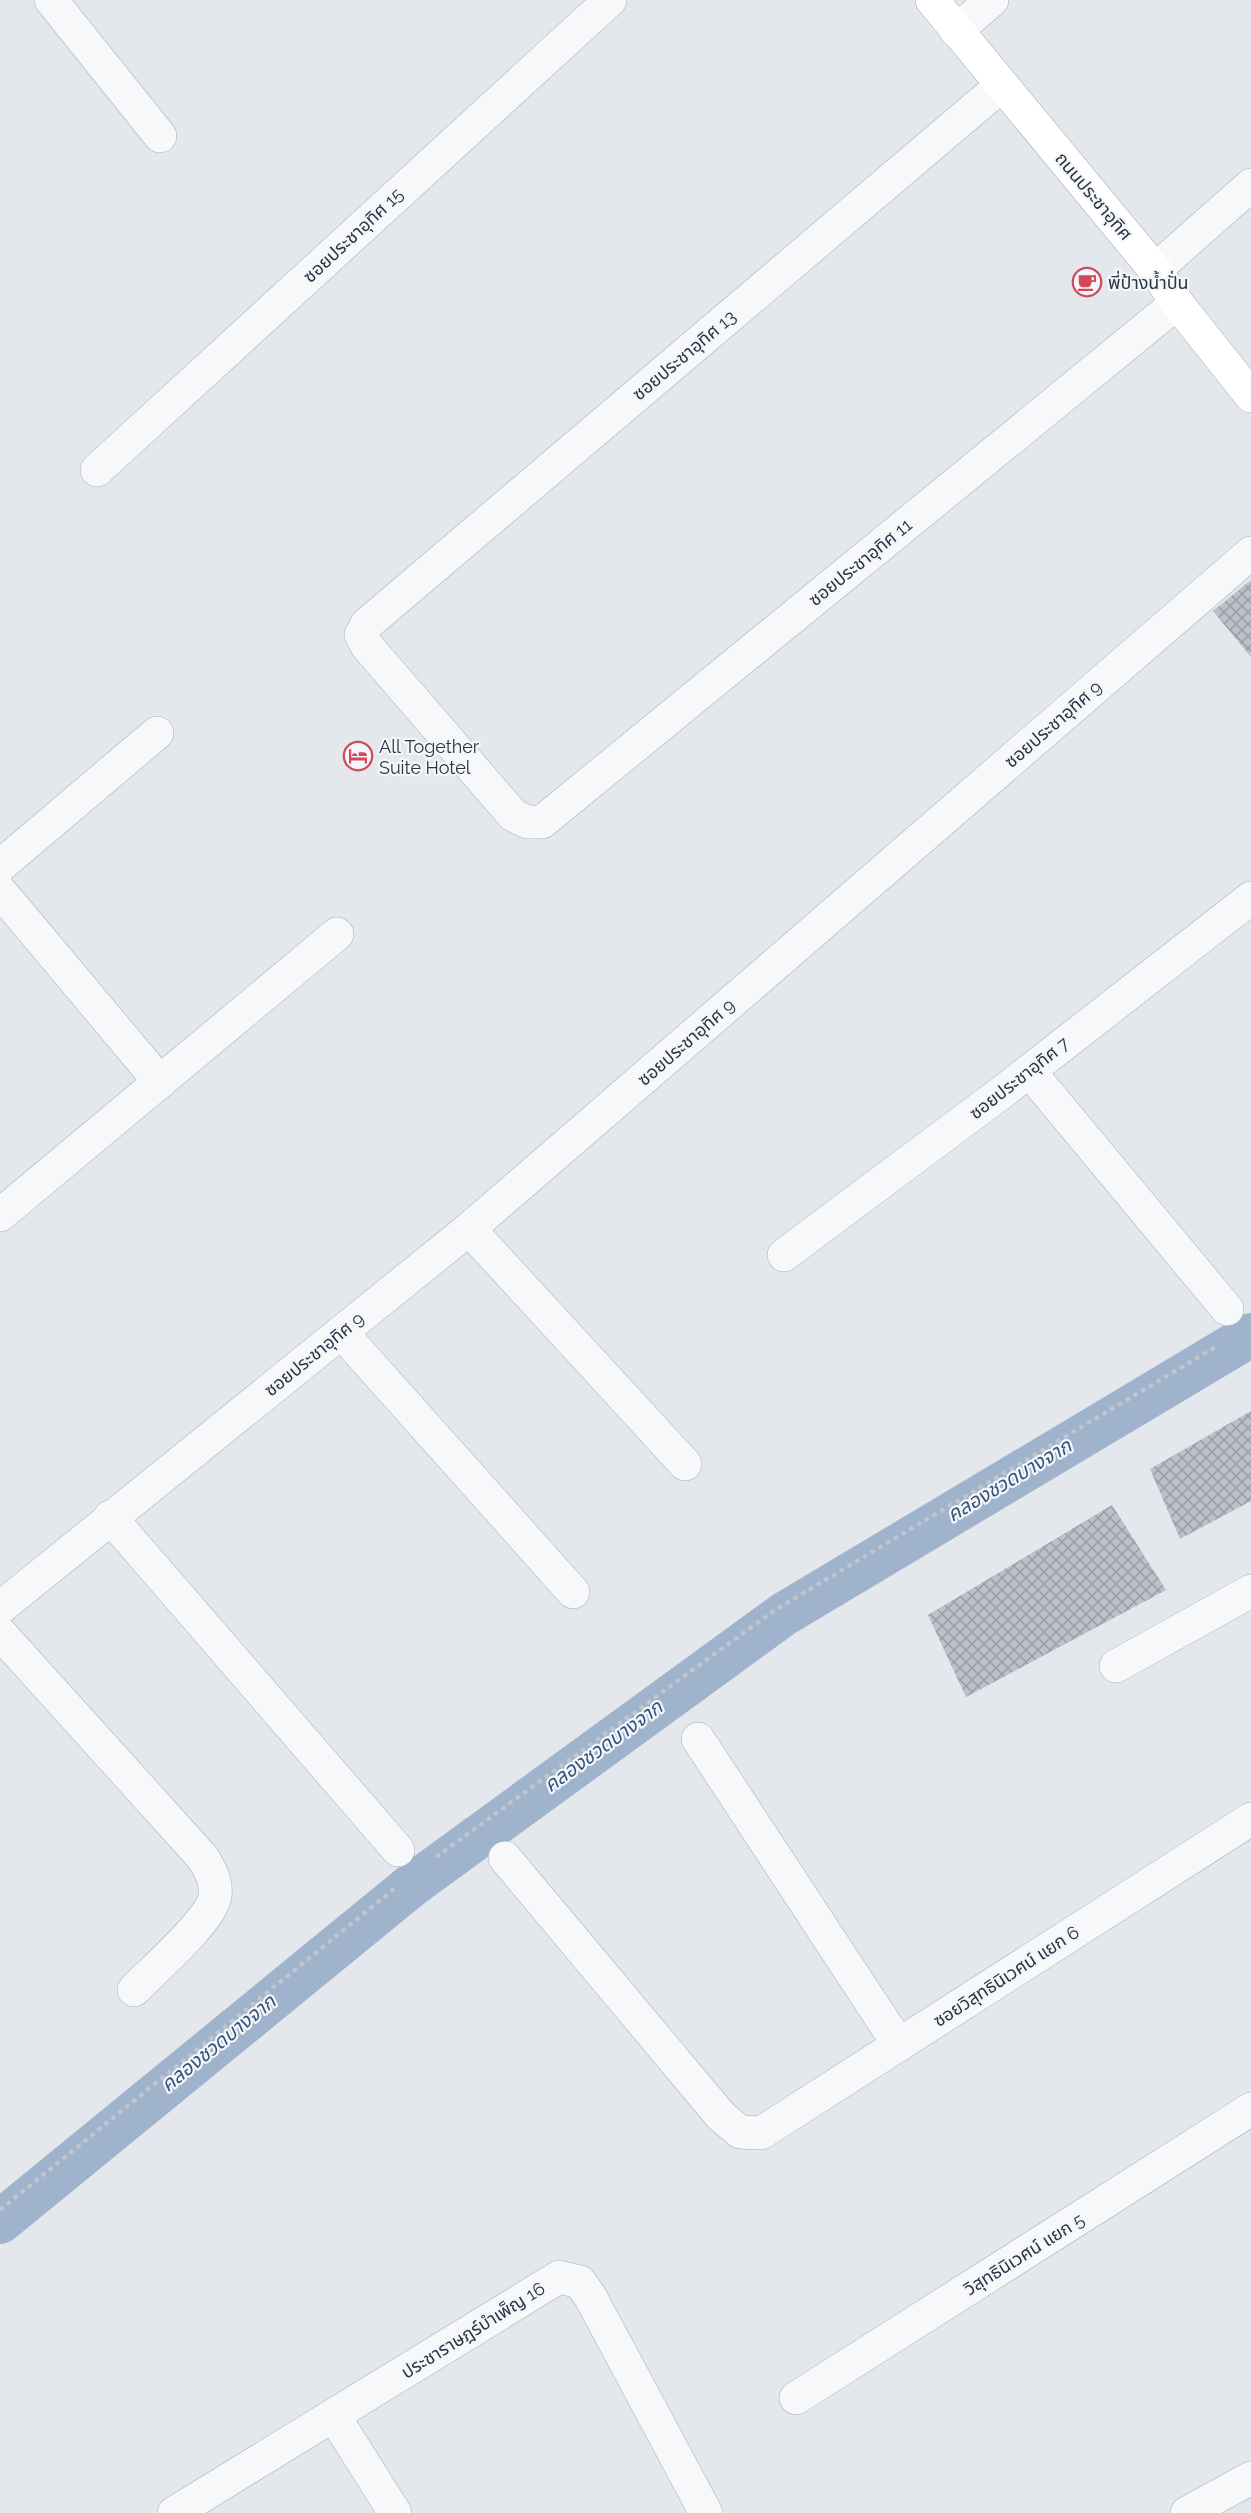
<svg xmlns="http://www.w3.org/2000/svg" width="1251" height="2513" viewBox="0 0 1251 2513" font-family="Raleway,'Noto Sans Thai',sans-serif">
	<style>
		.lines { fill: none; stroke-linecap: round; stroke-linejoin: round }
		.canal { stroke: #9fb4cc; stroke-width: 44 }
		.building { fill: url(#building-cross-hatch) }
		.minor-casing { stroke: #a9aeb7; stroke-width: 34 }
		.major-casing { stroke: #a3abb8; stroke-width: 34 }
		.path { stroke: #c2c5cb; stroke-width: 4; stroke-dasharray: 4.5 4.5; stroke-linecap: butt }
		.minor { stroke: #f7f8fa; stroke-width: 33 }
		.major { stroke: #fff; stroke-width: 33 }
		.labels { text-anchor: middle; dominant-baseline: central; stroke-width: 4.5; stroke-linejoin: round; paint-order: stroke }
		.street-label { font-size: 18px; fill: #2b3445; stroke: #f4f6f9 }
		.poi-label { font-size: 18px; fill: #2b3445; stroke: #f4f6f9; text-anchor: start }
		.water-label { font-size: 20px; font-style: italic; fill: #34527a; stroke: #f4f6f9 }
	</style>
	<defs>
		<pattern id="building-cross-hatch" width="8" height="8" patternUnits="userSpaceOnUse" patternTransform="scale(1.5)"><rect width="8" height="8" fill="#bbc0ca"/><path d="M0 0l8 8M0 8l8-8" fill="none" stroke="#989da6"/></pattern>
	</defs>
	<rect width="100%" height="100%" fill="#e4e7ec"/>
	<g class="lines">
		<!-- canal -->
		<polyline class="canal" points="0,2222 412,1885 784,1614 1251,1335"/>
	</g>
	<!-- building -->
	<g class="building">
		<polygon points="1251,580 1251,657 1213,611"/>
		<polygon points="1251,1411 1251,1501 1180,1539 1150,1469"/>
		<polygon points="1112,1505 1166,1590 966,1697 928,1615"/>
	</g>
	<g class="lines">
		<!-- minor casing -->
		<g class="minor-casing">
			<g id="minor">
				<polyline points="51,0 160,136"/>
				<polyline points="956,31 992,0"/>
				<polyline points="1001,86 367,624 361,635 367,646 513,815 527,822 542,822 1177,303"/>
				<polyline points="1155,270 1251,185"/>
				<polyline points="97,470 610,0"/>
				<polyline points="0,866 157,733"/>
				<polyline points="0,891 160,1082"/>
				<polyline points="1029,1071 1227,1309"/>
				<polyline points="0,1215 337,934"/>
				<polyline points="469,1229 685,1464"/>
				<polyline points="784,1255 1005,1090 1251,898"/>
				<polyline points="341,1332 573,1592"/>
				<polyline points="110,1517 398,1850"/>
				<polyline points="0,1608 469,1229 1251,553"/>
				<path d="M0,1633L203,1858C210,1869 217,1882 215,1896C212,1920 152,1971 134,1990"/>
				<polyline points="1116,1666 1251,1591"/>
				<polyline points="698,1739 899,2045"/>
				<polyline points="505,1858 721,2116 740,2132 761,2133 1251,1819"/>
				<polyline points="796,2398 1251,2109"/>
				<polyline points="334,2416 395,2513"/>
				<polyline points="174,2513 559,2277 580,2282 591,2298 706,2513"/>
				<polyline points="1187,2513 1251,2478"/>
			</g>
		</g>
		<!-- major casing -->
		<g class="major-casing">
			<polyline id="major" points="932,0 1155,270 1177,303 1251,396"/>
		</g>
		<!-- path -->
		<g class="path">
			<polyline points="436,1857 775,1610 1217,1346"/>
			<polyline points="0,2210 394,1889"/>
		</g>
		<!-- minor -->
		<use href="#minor" class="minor"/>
		<!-- major -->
		<use href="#major" class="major"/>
	</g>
	<!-- icons -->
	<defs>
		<g id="cafe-ring" transform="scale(1.5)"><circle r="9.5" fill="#f4f6f9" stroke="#d1495b" stroke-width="1.5"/><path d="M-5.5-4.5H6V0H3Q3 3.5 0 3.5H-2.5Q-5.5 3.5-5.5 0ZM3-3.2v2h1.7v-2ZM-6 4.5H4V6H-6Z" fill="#d1495b"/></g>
		<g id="hotel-ring" transform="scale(1.5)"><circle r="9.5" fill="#f4f6f9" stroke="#d1495b" stroke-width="1.5"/><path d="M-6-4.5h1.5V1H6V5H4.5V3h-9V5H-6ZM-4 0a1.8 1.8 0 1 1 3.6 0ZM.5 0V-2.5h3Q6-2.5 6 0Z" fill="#d1495b"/></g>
	</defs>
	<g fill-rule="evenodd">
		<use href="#cafe-ring" x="1087" y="282"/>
		<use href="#hotel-ring" x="358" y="756"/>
	</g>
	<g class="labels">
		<!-- street labels -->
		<g class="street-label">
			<text transform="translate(1094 196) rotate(50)">ถนนประชาอุทิศ</text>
			<text transform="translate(353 235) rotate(-43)">ซอยประชาอุทิศ 15</text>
			<text transform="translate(684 355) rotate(-40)">ซอยประชาอุทิศ 13</text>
			<text transform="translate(860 562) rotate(-39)">ซอยประชาอุทิศ 11</text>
			<text transform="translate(1053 724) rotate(-41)">ซอยประชาอุทิศ 9</text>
			<text transform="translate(686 1042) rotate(-41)">ซอยประชาอุทิศ 9</text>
			<text transform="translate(1019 1078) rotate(-38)">ซอยประชาอุทิศ 7</text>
			<text transform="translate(314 1354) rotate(-39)">ซอยประชาอุทิศ 9</text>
			<text transform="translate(1006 1976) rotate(-33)">ซอยวิสุทธินิเวศน์ แยก 6</text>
			<text transform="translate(1024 2254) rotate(-32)">วิสุทธินิเวศน์ แยก 5</text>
			<text transform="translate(473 2330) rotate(-32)">ประชาราษฎร์บำเพ็ญ 16</text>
		</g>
		<!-- poi labels -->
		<g class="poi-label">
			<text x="1108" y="282">พี่ป้างน้ำปั่น</text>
			<text x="379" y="746">All Together<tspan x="379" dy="21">Suite Hotel</tspan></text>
		</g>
		<!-- water labels -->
		<g class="water-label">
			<text transform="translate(1009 1480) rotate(-31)">คลองชวดบางจาก</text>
			<text transform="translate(603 1746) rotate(-36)">คลองชวดบางจาก</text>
			<text transform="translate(218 2043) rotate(-39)">คลองชวดบางจาก</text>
		</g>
	</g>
</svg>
